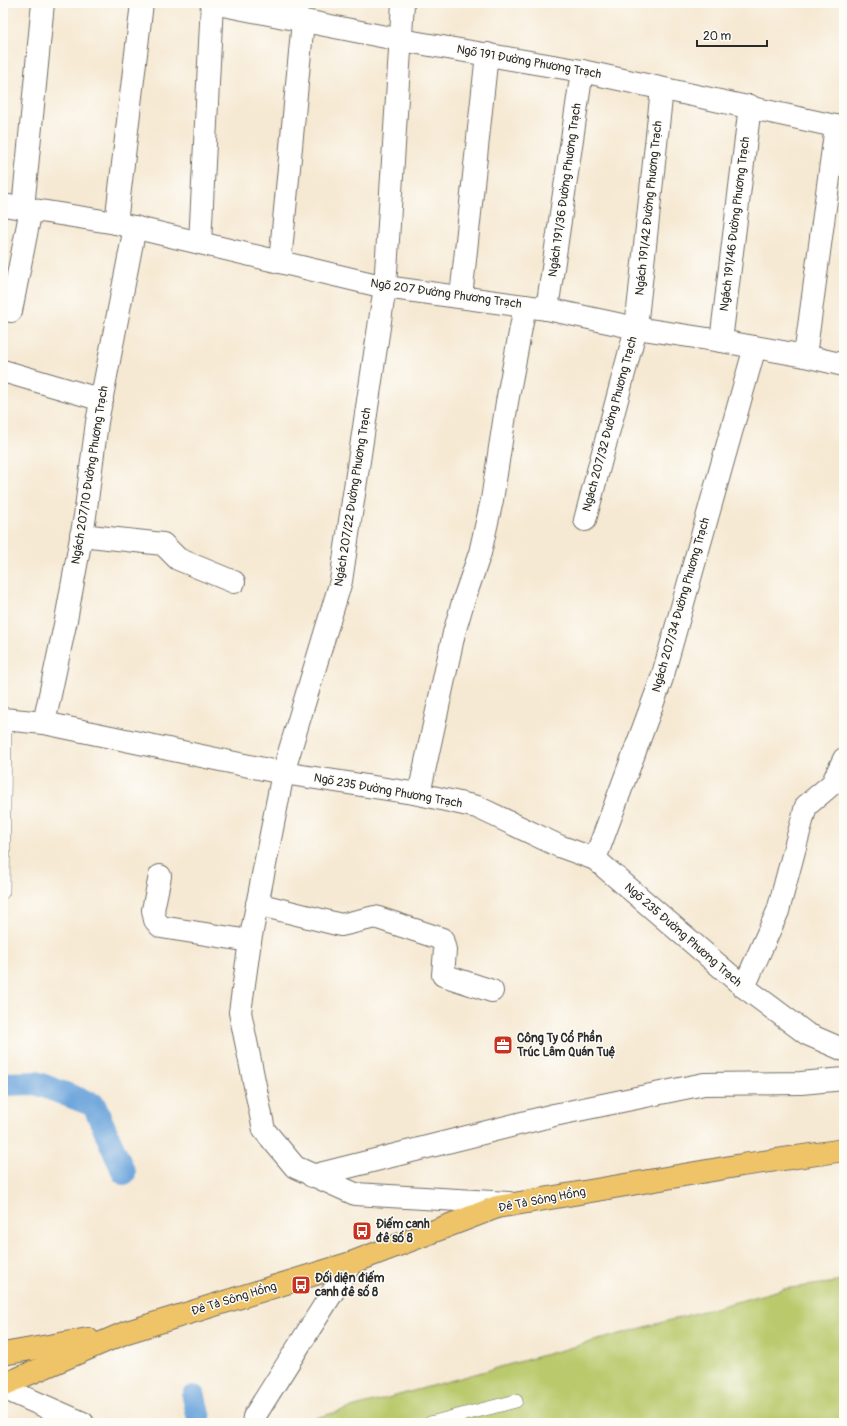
<svg xmlns="http://www.w3.org/2000/svg" width="847" height="1426" viewBox="0 0 847 1426" font-family="Pangolin,sans-serif">
	<style>
		.green { fill: #bac96c; stroke: #727a4c }
		.lines { fill: none; stroke-linecap: round; stroke-linejoin: round }
		.canal { stroke: #6ca4db; stroke-width: 24 }
		.lane-casing { stroke: #726e66; stroke-width: 14 }
		.street-casing { stroke: #726e66; stroke-width: 24 }
		.primary-casing { stroke: #726e66; stroke-width: 24 }
		.lane { stroke: #fff; stroke-width: 13 }
		.street { stroke: #fff; stroke-width: 22 }
		.primary { stroke: #efc469; stroke-width: 22 }
		.labels { text-anchor: middle; dominant-baseline: central; stroke-width: 3; stroke-linejoin: round; paint-order: stroke }
		.street-label { font-size: 12px; fill: #2b2b2b; stroke: #fdfcf7 }
		.poi-label { font-size: 12px; font-weight: bold; fill: #2b2b2b; stroke: #fdfcf7; text-anchor: start }
	</style>
	<rect width="100%" height="100%" fill="#fdfcf7"/>
	<filter id="ink" filterUnits="userSpaceOnUse"><feTurbulence type="fractalNoise" baseFrequency=".025" numOctaves="2"/><feDisplacementMap in="SourceGraphic" scale="8" xChannelSelector="R" yChannelSelector="G"/><feConvolveMatrix kernelMatrix="1 2 1 2 8 2 1 2 1" color-interpolation-filters="sRGB"/></filter>
	<filter id="wash" filterUnits="userSpaceOnUse"><feTurbulence type="fractalNoise" baseFrequency=".012" numOctaves="4" result="noise"/><feDisplacementMap in="SourceGraphic" scale="16" xChannelSelector="R" yChannelSelector="G"/><feGaussianBlur stdDeviation="0.9" result="paint"/><feColorMatrix in="noise" values="0 0 0 0 0 0 0 0 0 0 0 0 0 0 0 0 0 1.4 0 .05"/><feComposite in="paint" operator="in"/></filter>
	<g filter="url(#wash)">
		<rect width="100%" height="100%" fill="#f6e9d3"/>
		<!-- green -->
		<polygon class="green" points="844,1281 844,1423 297,1423 783,1289"/>
		<g class="lines">
			<!-- canal -->
			<g class="canal">
				<polyline points="3,1084 36,1083 94,1105 124,1173"/>
				<polyline points="194,1397 200,1423"/>
			</g>
		</g>
	</g>
	<g filter="url(#ink)">
		<g class="lines">
			<!-- lane casing -->
			<g class="lane-casing">
				<g id="lane">
					<polyline points="3,892 5,719"/>
					<polyline points="430,1423 516,1401"/>
				</g>
			</g>
			<!-- street casing -->
			<g class="street-casing">
				<g id="street">
					<polyline points="213,3 401,40 582,71 844,128"/>
					<polyline points="403,3 385,287 341,581 283,773 250,941 240,1012 264,1130 295,1167 355,1194 509,1203"/>
					<polyline points="3,205 116,223 385,287 547,309 636,328 721,341 805,356 844,365"/>
					<polyline points="23,208 43,3"/>
					<polyline points="116,223 142,3"/>
					<polyline points="200,243 212,3"/>
					<polyline points="280,262 303,21"/>
					<polyline points="461,297 487,54"/>
					<polyline points="547,309 582,71"/>
					<polyline points="11,311 31,209"/>
					<polyline points="721,341 750,106"/>
					<polyline points="805,356 836,126"/>
					<polyline points="3,371 102,400"/>
					<polyline points="585,520 636,328 662,89"/>
					<polyline points="81,535 163,544 178,559 234,582"/>
					<polyline points="3,719 44,723 283,773 419,794 477,807 559,846 595,859 744,987 807,1034 844,1050"/>
					<polyline points="44,723 66,620 85,516 97,422 135,227"/>
					<polyline points="419,794 454,633 463,602 480,553 492,500 507,402 525,306"/>
					<polyline points="595,859 662,678 755,347"/>
					<polyline points="160,876 153,910 155,920 161,927 250,941"/>
					<polyline points="257,904 341,925 375,917 442,939 445,950 443,975 492,991"/>
					<polyline points="744,987 778,911 806,806 832,784 844,759"/>
					<polyline points="312,1176 554,1115 704,1084 801,1083 844,1079"/>
					<polyline points="3,1388 83,1423"/>
					<polyline points="253,1423 254,1417 351,1263"/>
				</g>
			</g>
			<!-- primary casing -->
			<g class="primary-casing">
				<g id="primary">
					<polyline points="3,1354 88,1339"/>
					<polyline points="3,1385 127,1332 351,1263 497,1207 742,1165 844,1150"/>
				</g>
			</g>
			<!-- lane -->
			<use href="#lane" class="lane"/>
			<!-- street -->
			<use href="#street" class="street"/>
			<!-- primary -->
			<use href="#primary" class="primary"/>
		</g>
	</g>
	<!-- icons -->
	<defs>
		<g id="office-square" transform="scale(1)"><rect x="-9" y="-9" width="18" height="18" rx="4" fill="#c8321e" stroke="#fdfcf7"/><path d="M-6-3h4V-5.5h4V-3h4V5H-6ZM-1-4.5V-3h2v-1.5ZM-6 0V1H6V0Z" fill="#fff"/></g>
		<g id="bus-square" transform="scale(1)"><rect x="-9" y="-9" width="18" height="18" rx="4" fill="#c8321e" stroke="#fdfcf7"/><path d="M-5-6H5V4H4V6H2V4H-2V6H-4V4H-5ZM-3.5-4V0h7V-4ZM-3.5 1.2v1.5H-2V1.2ZM2 1.2v1.5H3.5V1.2Z" fill="#fff"/></g>
	</defs>
	<g fill-rule="evenodd">
		<use href="#office-square" x="503" y="1045"/>
		<use href="#bus-square" x="362" y="1231"/>
		<use href="#bus-square" x="301" y="1285"/>
	</g>
	<g class="labels">
		<!-- street labels -->
		<g class="street-label">
			<text transform="translate(529 62) rotate(10)">Ngõ 191 Đường Phương Trạch</text>
			<text transform="translate(565 190) rotate(-82)">Ngách 191/36 Đường Phương Trạch</text>
			<text transform="translate(649 208) rotate(-84)">Ngách 191/42 Đường Phương Trạch</text>
			<text transform="translate(735 224) rotate(-83)">Ngách 191/46 Đường Phương Trạch</text>
			<text transform="translate(446 294) rotate(8)">Ngõ 207 Đường Phương Trạch</text>
			<text transform="translate(610 424) rotate(-75)">Ngách 207/32 Đường Phương Trạch</text>
			<text transform="translate(90 475) rotate(-81)">Ngách 207/10 Đường Phương Trạch</text>
			<text transform="translate(353 497) rotate(-81)">Ngách 207/22 Đường Phương Trạch</text>
			<text transform="translate(681 605) rotate(-74)">Ngách 207/34 Đường Phương Trạch</text>
			<text transform="translate(388 791) rotate(10)">Ngõ 235 Đường Phương Trạch</text>
			<text transform="translate(683 935) rotate(41)">Ngõ 235 Đường Phương Trạch</text>
			<text transform="translate(542 1200) rotate(-11)">Đê Tả Sông Hồng</text>
			<text transform="translate(234 1299) rotate(-17)">Đê Tả Sông Hồng</text>
		</g>
		<!-- poi labels -->
		<g class="poi-label">
			<text x="517" y="1038">Công Ty Cổ Phần<tspan x="517" dy="14">Trúc Lâm Quán Tuệ</tspan></text>
			<text x="376" y="1224">Điếm canh<tspan x="376" dy="14">đê số 8</tspan></text>
			<text x="315" y="1278">Đối diện điếm<tspan x="315" dy="14">canh đê số 8</tspan></text>
		</g>
	</g>
	<!-- margin -->
	<rect width="847" height="1426" fill="none" stroke="#fdfcf7" stroke-width="16"/>
	<!-- scale -->
	<path d="M697 40v6h70v-6" fill="none" stroke="#2b2b2b" stroke-width="2"/>
	<text x="703" y="40" font-size="12" fill="#2b2b2b" stroke="#fdfcf7" stroke-width="3" paint-order="stroke">20 m</text>
</svg>
